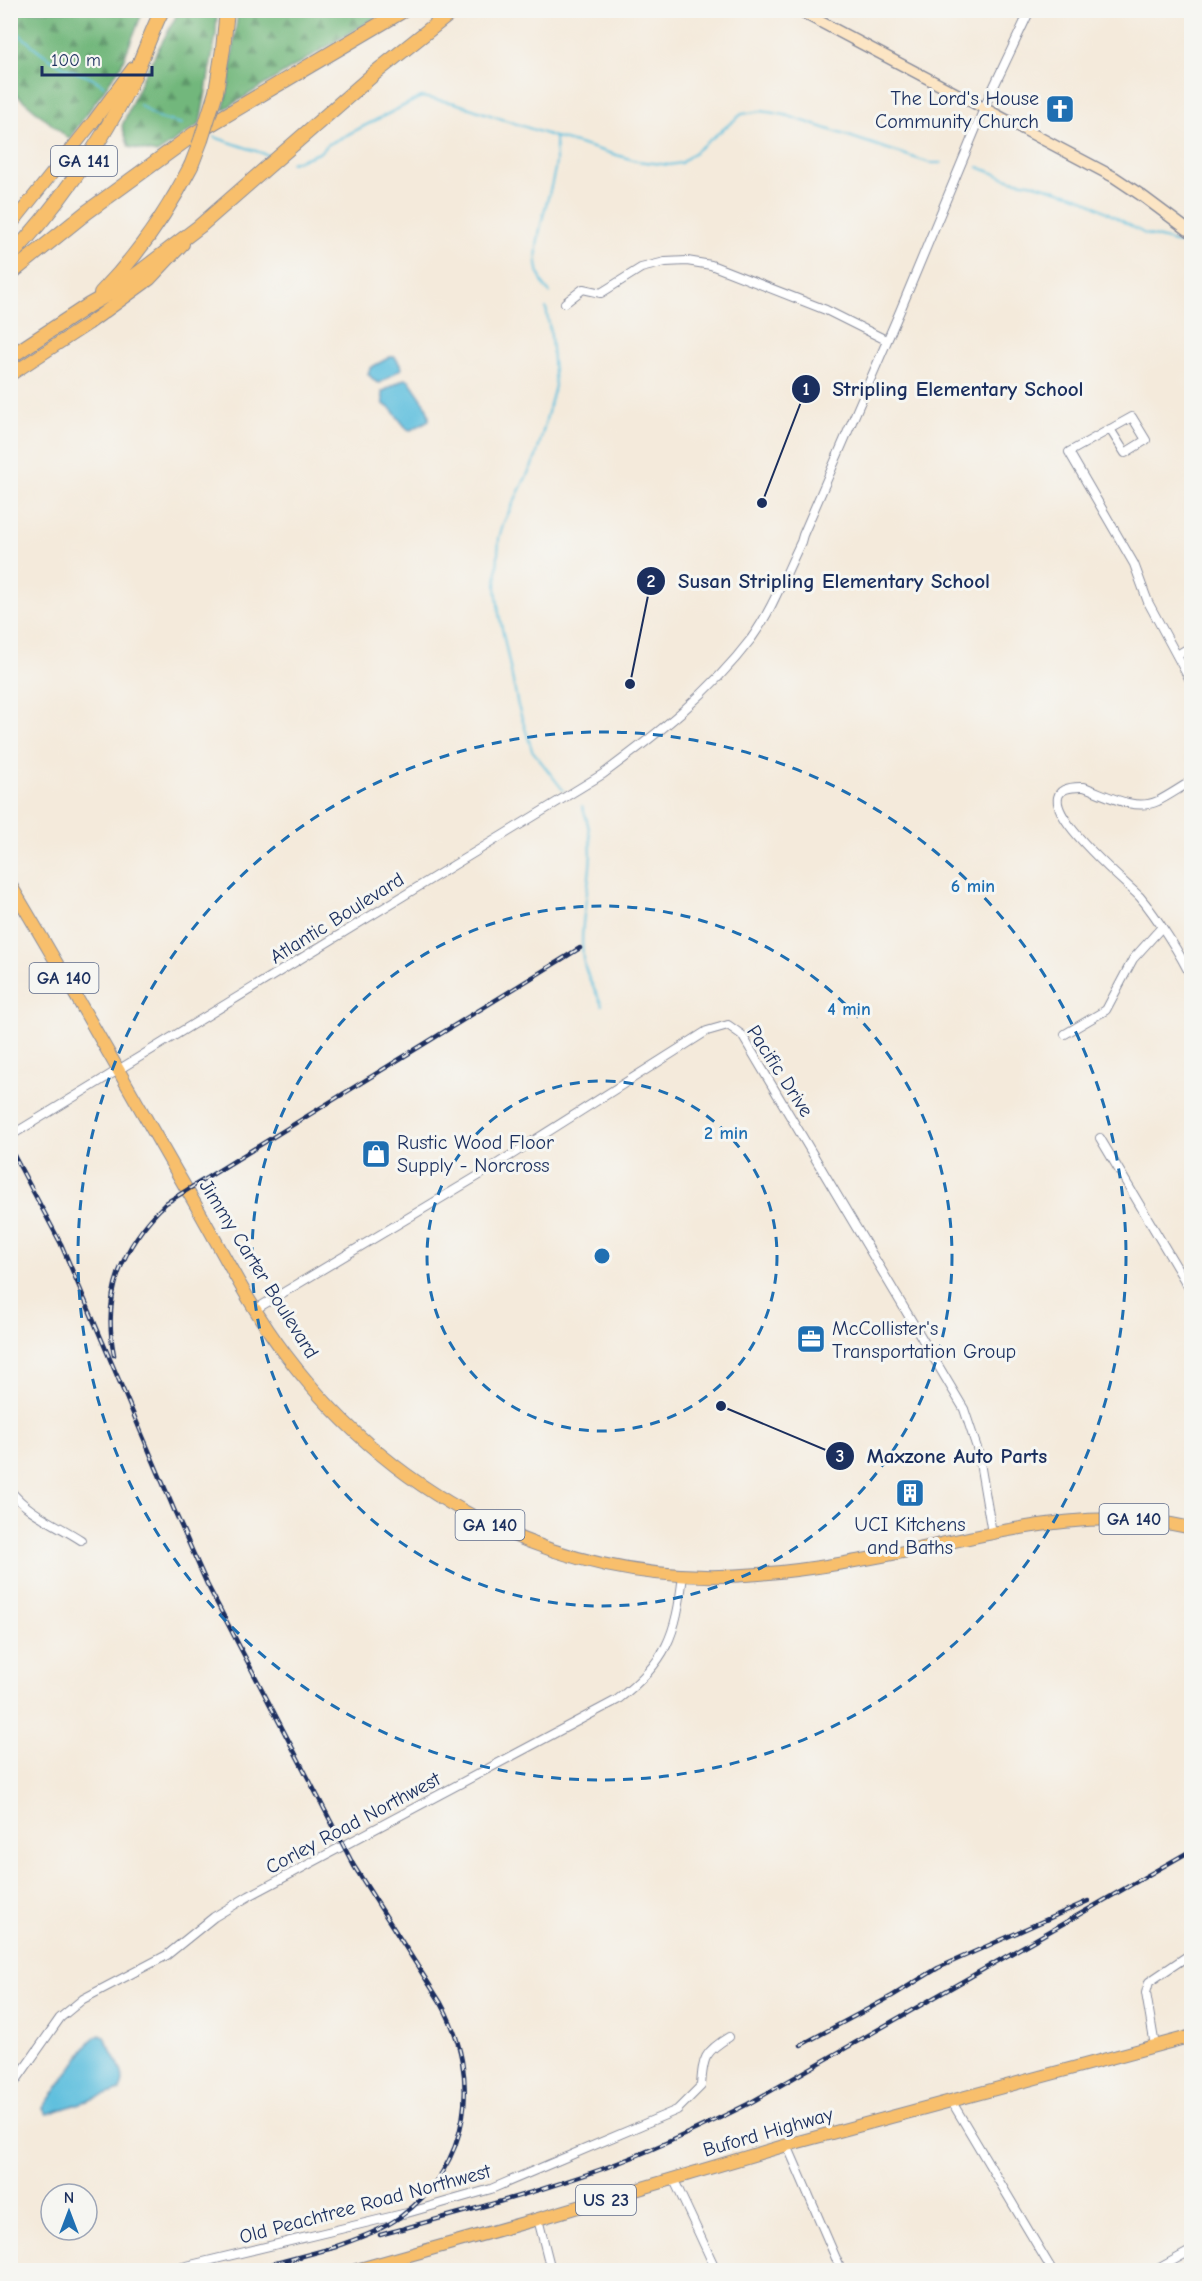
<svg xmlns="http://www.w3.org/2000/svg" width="1202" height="2281" viewBox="0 0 1202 2281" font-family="'Comic Neue',sans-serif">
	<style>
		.forest { fill: url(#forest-firs); stroke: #46736d; stroke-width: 1.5 }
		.water { fill: #60c0de; stroke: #3e789e; stroke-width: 1.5 }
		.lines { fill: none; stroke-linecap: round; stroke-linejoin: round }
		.stream { stroke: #60c0de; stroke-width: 2 }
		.street-casing { stroke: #888c9c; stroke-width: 10 }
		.secondary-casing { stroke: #888c9c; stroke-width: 13 }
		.primary-casing { stroke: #888c9c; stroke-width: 14 }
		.highway-casing { stroke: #888c9c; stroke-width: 16 }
		.street { stroke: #fff; stroke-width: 8 }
		.secondary { stroke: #fce5c4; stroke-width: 10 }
		.primary { stroke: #f8bf6c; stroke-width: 12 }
		.highway { stroke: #f8bf6c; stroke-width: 14 }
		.rail-casing { stroke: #1b2f5e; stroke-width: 4.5 }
		.rail { stroke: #f6f6f2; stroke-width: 2; stroke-dasharray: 7; stroke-linecap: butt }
		.highway-bridge-casing { stroke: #888c9c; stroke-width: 16; stroke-linecap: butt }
		.highway-bridge { stroke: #f8bf6c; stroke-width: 14 }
		.ring { fill: none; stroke: #1f6fb2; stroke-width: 3; stroke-dasharray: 10 8 }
		.labels { text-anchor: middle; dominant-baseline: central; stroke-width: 6; stroke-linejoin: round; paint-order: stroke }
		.shield { fill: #f6f6f2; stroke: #5d6b8a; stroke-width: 1.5 }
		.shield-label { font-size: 18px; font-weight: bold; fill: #1b2f5e }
		.poi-label { font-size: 20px; fill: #1b2f5e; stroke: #f6f6f2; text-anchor: start }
		.street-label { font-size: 20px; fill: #1b2f5e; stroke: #f6f6f2 }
		.centre { fill: #1f6fb2; stroke: #f6f6f2; stroke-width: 3 }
		.ring-label { font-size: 18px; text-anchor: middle; font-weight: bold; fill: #1f6fb2; stroke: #f6f6f2; stroke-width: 6; stroke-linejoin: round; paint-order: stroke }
		.leader { fill: none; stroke: #1b2f5e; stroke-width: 2 }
		.callout-dot { fill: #1b2f5e; stroke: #f6f6f2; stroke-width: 2 }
		.mark-label { font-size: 18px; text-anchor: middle; font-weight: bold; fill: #fff }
		.callout-label { font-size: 21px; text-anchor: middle; font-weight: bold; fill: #1b2f5e; stroke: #f6f6f2; stroke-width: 6; stroke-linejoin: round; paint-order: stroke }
	</style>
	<defs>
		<pattern id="forest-firs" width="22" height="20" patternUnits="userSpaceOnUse" patternTransform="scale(1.5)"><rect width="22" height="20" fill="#72b77c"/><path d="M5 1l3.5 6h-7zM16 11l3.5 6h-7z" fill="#5d9569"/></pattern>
	</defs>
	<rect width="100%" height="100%" fill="#f6f6f2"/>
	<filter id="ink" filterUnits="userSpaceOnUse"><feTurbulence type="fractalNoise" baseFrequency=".0167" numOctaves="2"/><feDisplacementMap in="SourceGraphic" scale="12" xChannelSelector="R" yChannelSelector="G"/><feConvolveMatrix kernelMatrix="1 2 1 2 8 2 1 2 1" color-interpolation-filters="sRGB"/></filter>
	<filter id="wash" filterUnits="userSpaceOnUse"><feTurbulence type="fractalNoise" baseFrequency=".008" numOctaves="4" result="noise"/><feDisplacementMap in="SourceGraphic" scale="24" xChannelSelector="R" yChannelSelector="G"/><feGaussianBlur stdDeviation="1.35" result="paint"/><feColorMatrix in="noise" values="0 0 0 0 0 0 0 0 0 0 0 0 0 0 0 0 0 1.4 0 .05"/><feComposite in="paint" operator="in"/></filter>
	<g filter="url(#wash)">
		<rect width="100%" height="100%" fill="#f4eadb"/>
		<!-- forest -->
		<g class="forest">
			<polygon points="10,11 143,11 121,66 69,139 11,90"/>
			<polygon points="179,11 217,11 216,35 200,124 157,153 129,147 122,126 142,79"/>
			<polygon points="238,11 386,11 223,110 229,84"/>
		</g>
		<!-- water -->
		<g class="water">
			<polygon points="390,357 395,357 402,368 380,383 376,382 368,374 370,368"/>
			<path d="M404,379L409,380C416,392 430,406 429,420L411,430L407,429L392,410L384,404L382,392Z"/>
			<path d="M100,2035L104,2037C111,2052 130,2075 120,2090L47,2114L43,2108L91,2040Z"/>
		</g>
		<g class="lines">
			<!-- stream -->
			<g class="stream">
				<path d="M10,25C27,42 44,57 66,68C79,74 93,76 104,86"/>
				<polyline points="140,105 158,118 182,124"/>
				<polyline points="214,137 268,155"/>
				<polyline points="291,163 319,153 327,145 421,97 455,103 555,137 637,161 669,165 681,163 742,114 762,111 785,115 930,163 941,163"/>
				<polyline points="978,167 1011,180 1035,184 1080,197 1145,234 1182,244"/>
				<path d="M550,293C518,260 553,199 556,161C556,153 555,145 555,137"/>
				<polyline points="546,308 551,336 555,386 536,457 504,522 499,538 496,587 499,614 518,706 532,750 563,790"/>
				<path d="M582,806C604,857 577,906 583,958C585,974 595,990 602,1005"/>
			</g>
		</g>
	</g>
	<g filter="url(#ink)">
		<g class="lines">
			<!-- street casing -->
			<g class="street-casing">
				<g id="street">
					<polyline points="565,303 583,289 601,293 641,268 665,262 687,261 711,265 826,310 886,340"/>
					<polyline points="1110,429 1125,453 1146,440 1132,417 1069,452 1134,564 1148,602 1192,684"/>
					<polyline points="1177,655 1192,646"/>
					<path d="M1192,781C1181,787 1170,795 1158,801C1134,812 1107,795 1084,787C1005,784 1128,884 1140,897C1156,916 1182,956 1192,979"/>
					<polyline points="1065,1034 1106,1010 1133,959 1161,928"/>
					<path d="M10,1136L603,774C657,734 709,694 751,639C772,610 785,575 801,542L803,535L900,311L988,99L1030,10"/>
					<polyline points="1100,1138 1192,1293"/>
					<polyline points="256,1309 478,1176 707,1031 728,1025 742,1035 964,1409 978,1451 992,1533"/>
					<path d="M10,1490C28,1514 57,1524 81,1540"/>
					<polyline points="1155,2046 1146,1993 1149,1982 1192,1953"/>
					<path d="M10,2089L60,2018L83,1999L167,1955L214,1917L249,1896L617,1700C667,1662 676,1635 683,1575"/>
					<polyline points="952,2102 1052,2270"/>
					<polyline points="787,2145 841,2270"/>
					<polyline points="674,2180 716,2270"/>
					<polyline points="538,2219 551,2270"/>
					<path d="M170,2270L407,2213L491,2189L677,2110L701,2086C703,2058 704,2052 729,2037"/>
					<polyline points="1156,2270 1192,2250"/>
				</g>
			</g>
			<!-- secondary casing -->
			<g class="secondary-casing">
				<polyline id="secondary" points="798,10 1114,177 1141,195 1192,233"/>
			</g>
			<!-- primary casing -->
			<g class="primary-casing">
				<g id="primary">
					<polyline points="10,226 93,122 133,68"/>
					<polyline points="10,375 88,324 150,279 183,244"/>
					<path d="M10,884C71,985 128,1088 187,1190C219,1244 247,1304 286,1355C398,1503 570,1591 759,1574C820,1569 882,1557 941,1544C1024,1526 1106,1508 1192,1528"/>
					<polyline points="356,2270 538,2219 787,2145 1192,2036"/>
				</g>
			</g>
			<!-- highway casing -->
			<g class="highway-casing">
				<g id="highway">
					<polyline points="216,92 223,49 227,10"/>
					<path d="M10,257C54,210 98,149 127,91C140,65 149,37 162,10"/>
					<polyline points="10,274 87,212 194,134 404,10"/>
					<path d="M101,293C138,255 167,213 191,166"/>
					<polyline points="10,357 89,305 119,288 200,226 375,73 454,10"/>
				</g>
			</g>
			<!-- street -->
			<use href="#street" class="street"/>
			<!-- secondary -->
			<use href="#secondary" class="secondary"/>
			<!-- primary -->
			<use href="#primary" class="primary"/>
			<!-- highway -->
			<use href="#highway" class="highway"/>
			<!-- rail casing -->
			<g class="rail-casing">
				<g id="rail">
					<path d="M10,1148L61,1244L175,1512L207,1584L354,1866L441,2003C482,2077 471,2165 400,2217C379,2232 353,2240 329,2249"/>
					<path d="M114,1355C102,1293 122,1246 166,1203L580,948"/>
					<polyline points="801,2045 892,1996 938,1968 1088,1901"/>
					<path d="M380,2235C454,2214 530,2195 602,2169C652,2151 700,2128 748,2104L1192,1850"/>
					<polyline points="250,2270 336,2247"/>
				</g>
			</g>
			<!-- rail -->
			<use href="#rail" class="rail"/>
			<!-- highway-bridge casing -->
			<g class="highway-bridge-casing">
				<polyline id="highway-bridge" points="191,166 201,140 216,92"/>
			</g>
			<!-- highway-bridge -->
			<use href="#highway-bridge" class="highway-bridge"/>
		</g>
	</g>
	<!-- distance rings -->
	<g class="ring">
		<circle cx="602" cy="1256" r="175"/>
		<circle cx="602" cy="1256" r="350"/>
		<circle cx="602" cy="1256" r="524"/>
	</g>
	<!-- icons -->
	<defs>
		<g id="church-square" transform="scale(1.5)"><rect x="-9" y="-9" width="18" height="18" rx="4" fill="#1f6fb2" stroke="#f6f6f2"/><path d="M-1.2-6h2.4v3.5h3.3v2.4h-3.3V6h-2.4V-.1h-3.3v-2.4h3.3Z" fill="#fff"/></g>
		<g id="shop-square" transform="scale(1.5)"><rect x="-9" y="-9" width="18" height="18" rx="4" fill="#1f6fb2" stroke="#f6f6f2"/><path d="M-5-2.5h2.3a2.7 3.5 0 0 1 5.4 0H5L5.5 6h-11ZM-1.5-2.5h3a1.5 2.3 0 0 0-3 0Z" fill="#fff"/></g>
		<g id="office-square" transform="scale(1.5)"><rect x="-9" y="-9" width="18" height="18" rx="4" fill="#1f6fb2" stroke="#f6f6f2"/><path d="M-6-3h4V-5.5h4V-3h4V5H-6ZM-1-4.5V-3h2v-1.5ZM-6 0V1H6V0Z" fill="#fff"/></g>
		<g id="building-square" transform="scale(1.5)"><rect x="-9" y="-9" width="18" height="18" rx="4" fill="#1f6fb2" stroke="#f6f6f2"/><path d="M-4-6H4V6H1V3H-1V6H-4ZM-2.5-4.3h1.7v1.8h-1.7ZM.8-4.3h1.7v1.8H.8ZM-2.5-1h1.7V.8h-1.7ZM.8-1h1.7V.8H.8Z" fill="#fff"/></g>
	</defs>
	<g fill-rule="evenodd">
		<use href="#church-square" x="1060" y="109"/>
		<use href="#shop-square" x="376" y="1154"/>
		<use href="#office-square" x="811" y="1339"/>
		<use href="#building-square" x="910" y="1493"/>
	</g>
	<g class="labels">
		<!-- shield labels -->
		<g class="shield">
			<rect x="51" y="146" width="66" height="30" rx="4.5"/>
			<rect x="29.5" y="963" width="69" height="30" rx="4.5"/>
			<rect x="1099.5" y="1504" width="69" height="30" rx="4.5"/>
			<rect x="455.5" y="1510" width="69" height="30" rx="4.5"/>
			<rect x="576" y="2185" width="60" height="30" rx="4.5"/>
		</g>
		<g class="shield-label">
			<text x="84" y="161">GA 141</text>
			<text x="64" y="978">GA 140</text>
			<text x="1134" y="1519">GA 140</text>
			<text x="490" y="1525">GA 140</text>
			<text x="606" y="2200">US 23</text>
		</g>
		<!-- poi labels -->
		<g class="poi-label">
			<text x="1039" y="98" text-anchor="end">The Lord's House<tspan x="1039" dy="23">Community Church</tspan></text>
			<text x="397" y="1142">Rustic Wood Floor<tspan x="397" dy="23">Supply - Norcross</tspan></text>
			<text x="832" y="1328">McCollister's<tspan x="832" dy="23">Transportation Group</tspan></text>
			<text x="910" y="1524" text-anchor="middle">UCI Kitchens<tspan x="910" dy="23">and Baths</tspan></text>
		</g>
		<!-- street labels -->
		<g class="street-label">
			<text transform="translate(337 918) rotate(-32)">Atlantic Boulevard</text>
			<text transform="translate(780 1071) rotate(57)">Pacific Drive</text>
			<text transform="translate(259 1269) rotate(58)">Jimmy Carter Boulevard</text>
			<text transform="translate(353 1823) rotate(-28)">Corley Road Northwest</text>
			<text transform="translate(768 2132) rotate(-16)">Buford Highway</text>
			<text transform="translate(365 2204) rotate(-15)">Old Peachtree Road Northwest</text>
		</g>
	</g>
	<circle cx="602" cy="1256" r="9" class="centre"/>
	<g class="ring-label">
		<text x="973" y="892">6 min</text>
		<text x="849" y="1015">4 min</text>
		<text x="726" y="1139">2 min</text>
	</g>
	<!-- callouts -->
	<path class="leader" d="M762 503L806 389M630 684L651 581M721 1406L840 1456"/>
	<g class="callout-dot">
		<circle cx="762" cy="503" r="6"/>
		<circle cx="630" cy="684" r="6"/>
		<circle cx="721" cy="1406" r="6"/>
		<circle cx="806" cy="389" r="15"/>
		<circle cx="651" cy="581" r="15"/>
		<circle cx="840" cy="1456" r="15"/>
	</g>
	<g class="mark-label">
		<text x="806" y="395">1</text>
		<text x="651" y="587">2</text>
		<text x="840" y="1462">3</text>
	</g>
	<g class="callout-label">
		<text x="958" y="396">Stripling Elementary School</text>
		<text x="834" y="588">Susan Stripling Elementary School</text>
		<text x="957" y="1463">Maxzone Auto Parts</text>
	</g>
	<!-- margin -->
	<rect width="1202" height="2281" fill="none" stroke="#f6f6f2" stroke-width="36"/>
	<!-- north arrow -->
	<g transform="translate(69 2212)"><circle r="28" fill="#f6f6f2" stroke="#9ea6b7" stroke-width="1.5"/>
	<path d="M0-4.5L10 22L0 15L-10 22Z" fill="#1f6fb2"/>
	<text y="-9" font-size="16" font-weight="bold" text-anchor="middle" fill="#1b2f5e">N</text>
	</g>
	<!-- scale -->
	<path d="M42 66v9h110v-9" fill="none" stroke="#1b2f5e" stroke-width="3"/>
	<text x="51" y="66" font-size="18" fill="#1b2f5e" stroke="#f6f6f2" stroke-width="4.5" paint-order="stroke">100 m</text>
</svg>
